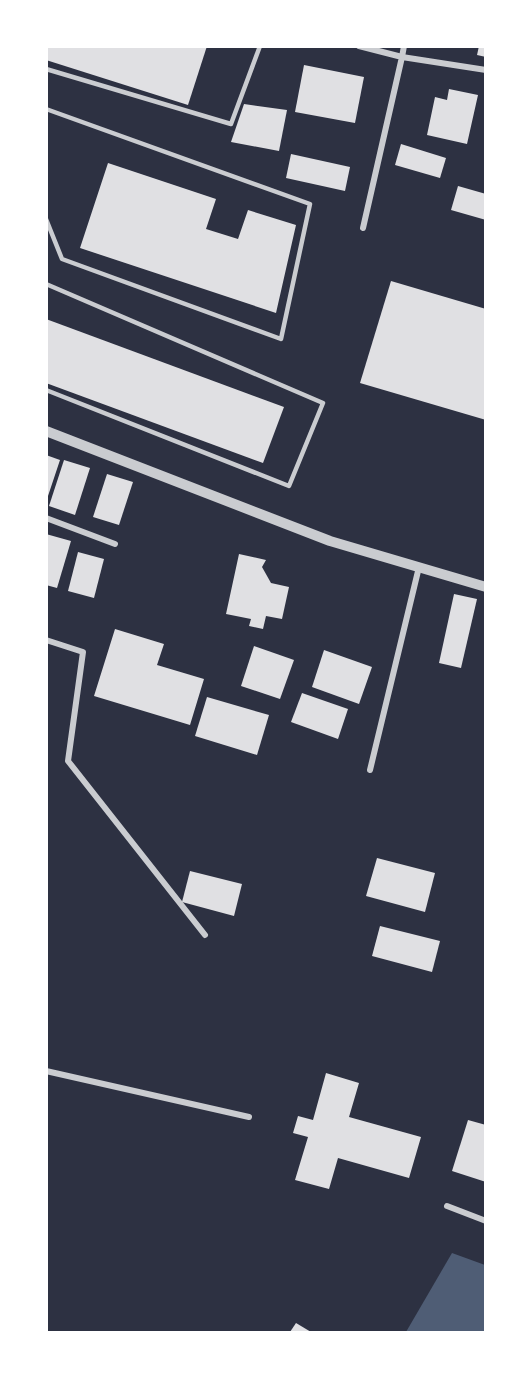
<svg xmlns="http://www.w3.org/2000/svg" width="532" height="1379" viewBox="0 0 532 1379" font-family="'Work Sans',sans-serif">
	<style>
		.water { fill: #4f5d75 }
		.building { fill: #e0e0e3 }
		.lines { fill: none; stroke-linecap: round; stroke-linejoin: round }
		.service { stroke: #caccd0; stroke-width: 4.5 }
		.minor { stroke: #caccd0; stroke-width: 6 }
		.tertiary { stroke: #caccd0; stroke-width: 10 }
	</style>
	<rect width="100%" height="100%" fill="#2d3142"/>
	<!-- water -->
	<polygon class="water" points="452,1253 485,1265 484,1332 406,1332"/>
	<!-- building -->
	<g class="building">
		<polygon points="46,46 207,46 188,105 46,60"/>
		<polygon points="479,46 486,46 486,57 477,55"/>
		<polygon points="304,65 364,77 355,123 295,112"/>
		<polygon points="449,89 478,95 467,144 427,135 435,97 447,100"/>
		<polygon points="244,104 287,110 279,151 231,142"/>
		<polygon points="401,144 446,158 440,178 395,165"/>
		<polygon points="291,154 350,167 345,191 286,178"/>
		<polygon points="108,163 216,199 206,229 238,239 248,210 296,225 276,313 80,248"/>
		<polygon points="458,186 486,194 486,220 451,210"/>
		<polygon points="391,281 486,309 486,420 360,383"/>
		<polygon points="46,319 284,407 263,463 46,383"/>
		<polygon points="46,455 60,460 47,499 46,499"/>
		<polygon points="64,460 90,468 75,515 49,506"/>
		<polygon points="107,474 133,482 119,525 93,517"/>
		<polygon points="46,534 71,541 57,588 46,585"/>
		<polygon points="78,552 104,559 94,598 68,591"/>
		<polygon points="239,554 266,560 262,567 271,583 289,587 282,619 266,616 263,629 249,626 251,619 226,614"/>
		<polygon points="454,594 477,599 461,668 439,663"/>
		<polygon points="115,629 164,644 157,665 204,679 190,725 94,696"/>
		<polygon points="254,646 294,660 280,699 241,686"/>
		<polygon points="324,650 372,667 359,704 312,687"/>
		<polygon points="302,693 348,709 338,739 291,722"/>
		<polygon points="207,697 269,715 257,755 195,736"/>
		<polygon points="377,858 435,873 425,912 366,896"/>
		<polygon points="190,871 242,884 234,916 182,902"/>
		<polygon points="380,926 440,941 432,972 372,956"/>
		<polygon points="326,1073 359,1083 349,1117 421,1137 409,1178 338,1158 329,1189 295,1180 308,1137 293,1133 298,1116 313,1120"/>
		<polygon points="468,1120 486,1125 486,1182 452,1171"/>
		<polygon points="296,1323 311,1332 290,1332"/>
	</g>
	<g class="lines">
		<!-- service -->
		<g class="service">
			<polyline points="46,69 231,124 260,46"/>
			<polyline points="46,109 310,204 281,339 62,259 46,219"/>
			<polyline points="46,284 323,403 289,486 46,390"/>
		</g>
		<!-- minor -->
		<g class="minor">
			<polyline points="359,46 402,57 363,228"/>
			<polyline points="404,46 402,57 486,70"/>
			<polyline points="46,518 115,544"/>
			<polyline points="46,640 83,652 68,761 205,935"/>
			<polyline points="370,770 419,567"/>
			<polyline points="46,1071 249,1117"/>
			<polyline points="447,1206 486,1221"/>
		</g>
		<!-- tertiary -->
		<polyline class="tertiary" points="46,431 330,541 486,587"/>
	</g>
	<!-- border -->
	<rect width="532" height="1379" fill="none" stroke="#ffffff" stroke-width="96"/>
</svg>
